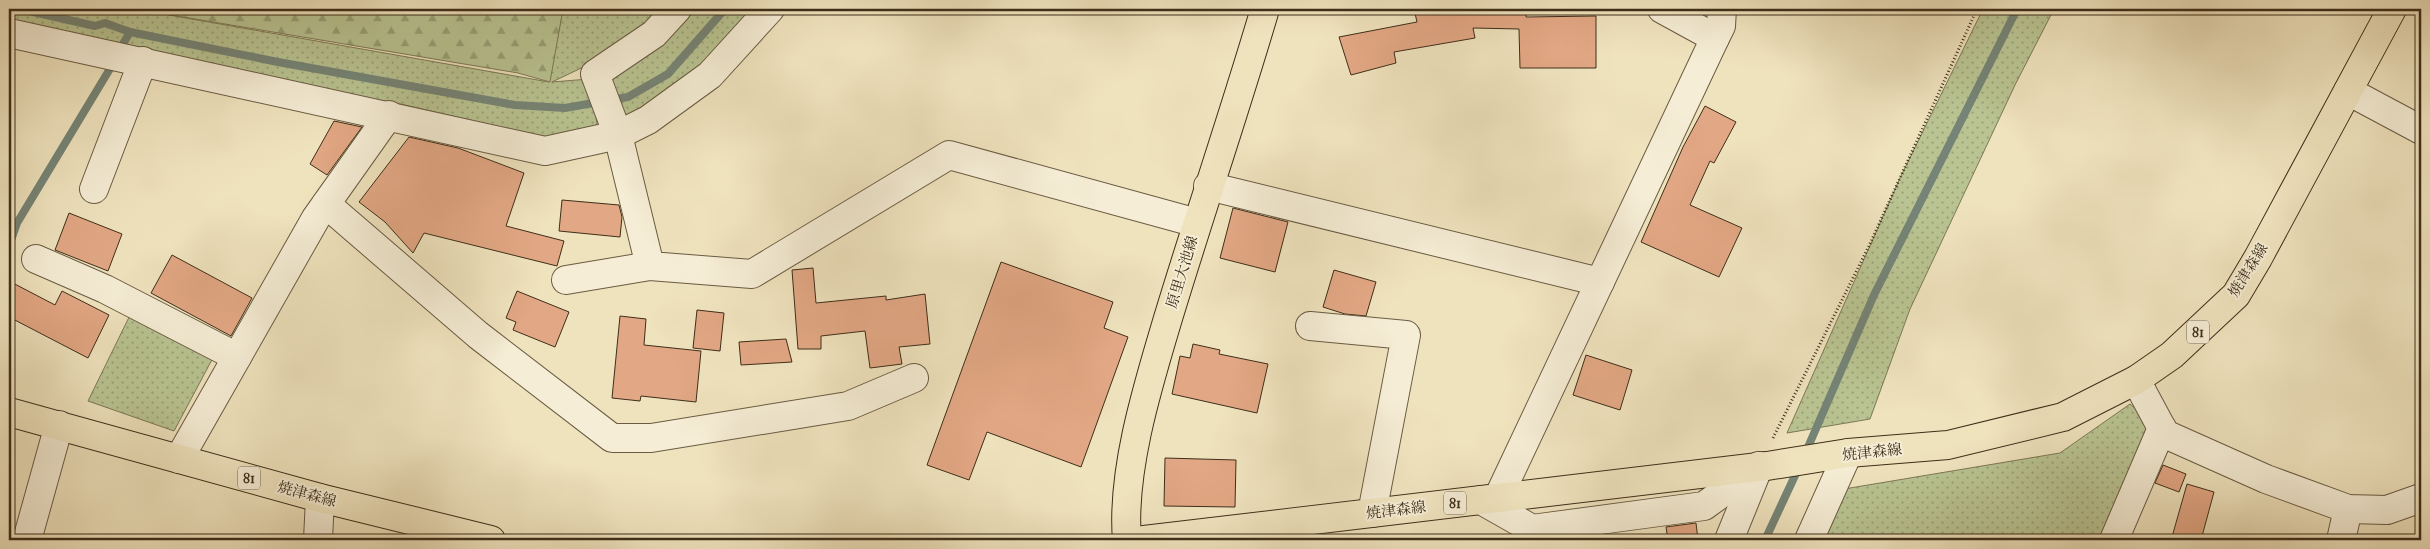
<svg xmlns="http://www.w3.org/2000/svg" width="2430" height="549" viewBox="0 0 2430 549" font-family="'IM FELL French Canon','Noto Serif JP',serif">
	<style>
		.grass { fill: url(#grass-dots); stroke: #7c7956 }
		.forest { fill: url(#forest-firs); stroke: #7c7956 }
		.lines { fill: none; stroke-linecap: round; stroke-linejoin: round }
		.stream { stroke: #758476; stroke-width: 8 }
		.building { fill: #e2a784; stroke: #3e2e19 }
		.minor-casing { stroke: #6a5b42; stroke-width: 30 }
		.major-casing { stroke: #3e2e19; stroke-width: 30 }
		.path { stroke: #3e2e19; stroke-width: 3; stroke-dasharray: 1 2.5; stroke-linecap: butt }
		.minor { stroke: #f5edd5; stroke-width: 28 }
		.major { stroke: #efe3be; stroke-width: 28 }
		.labels { text-anchor: middle; dominant-baseline: central; stroke-width: 4; stroke-linejoin: round; paint-order: stroke }
		.shield { fill: #f5edd5; stroke: #756751; stroke-width: 1 }
		.shield-label { font-size: 14px; font-weight: bold; fill: #3e2e19 }
		.street-label { font-size: 15px; fill: #3e2e19; stroke: #f5edd5 }
	</style>
	<defs>
		<pattern id="grass-dots" width="8" height="8" patternUnits="userSpaceOnUse" patternTransform="scale(1.25)"><rect width="8" height="8" fill="#b9c492"/><path d="M2 2h.1M6 6h.1" fill="none" stroke="#98a076" stroke-width="1.8" stroke-linecap="round"/></pattern>
		<pattern id="forest-firs" width="22" height="20" patternUnits="userSpaceOnUse" patternTransform="scale(1.25)"><rect width="22" height="20" fill="#b9c492"/><path d="M5 1l3.5 6h-7zM16 11l3.5 6h-7z" fill="#98a076"/></pattern>
	</defs>
	<rect width="100%" height="100%" fill="#efe3be"/>
	<filter id="stains"><feTurbulence type="fractalNoise" baseFrequency=".004" numOctaves="4"/><feColorMatrix values="0 0 0 0 .2 0 0 0 0 .09 0 0 0 0 .02 0 0 0 .5 -.17"/></filter>
	<radialGradient id="worn" r=".72"><stop offset=".6" stop-color="#630" stop-opacity="0"/><stop offset="1" stop-color="#630" stop-opacity=".3"/></radialGradient>
	<!-- grass -->
	<g class="grass">
		<polygon points="9,9 135,9 549,82 563,9 668,9 598,60 552,82 589,79 598,129 548,138 392,102 268,89 9,33"/>
		<polygon points="697,9 778,9 623,122 603,76 681,25"/>
		<polygon points="1983,9 2054,9 2015,85 1910,309 1870,419 1787,433 1900,178"/>
		<polygon points="134,307 215,354 174,431 88,401"/>
		<polygon points="2130,404 2165,434 2106,540 1807,540 1832,491 2060,453"/>
	</g>
	<!-- forest -->
	<polygon class="forest" points="135,9 563,9 550,82 518,73"/>
	<g class="lines">
		<!-- stream -->
		<g class="stream">
			<polyline points="20,9 95,26 105,23 130,32 278,62 515,105 565,108 628,97 668,74 725,9"/>
			<polyline points="120,49 130,32"/>
			<polyline points="9,246 17,223 111,67"/>
			<polyline points="1805,454 1874,295 2017,9"/>
			<polyline points="1765,540 1799,467"/>
		</g>
	</g>
	<!-- building -->
	<g class="building">
		<polygon points="1414,9 1526,9 1526,17 1596,16 1596,68 1520,68 1519,29 1473,28 1475,38 1394,52 1396,63 1351,75 1339,37 1417,22"/>
		<polygon points="1705,106 1736,122 1714,163 1710,161 1690,205 1742,228 1719,277 1641,242 1683,147"/>
		<polygon points="334,121 362,127 327,175 310,164"/>
		<polygon points="409,137 458,148 524,173 506,226 564,241 557,266 424,233 413,253 385,222 359,202"/>
		<polygon points="562,200 619,205 622,217 620,237 559,231"/>
		<polygon points="1233,208 1288,222 1275,272 1220,258"/>
		<polygon points="69,213 122,234 108,271 55,250"/>
		<polygon points="172,255 252,298 231,336 151,293"/>
		<polygon points="1001,262 1113,302 1104,328 1128,337 1081,467 987,432 969,480 927,465"/>
		<polygon points="813,268 816,303 886,296 886,300 925,294 930,344 899,347 902,364 870,368 865,331 821,336 821,349 798,349 792,270"/>
		<polygon points="1334,270 1376,282 1366,316 1345,314 1323,307"/>
		<polygon points="9,281 55,305 62,291 109,315 88,358 9,317"/>
		<polygon points="517,291 569,312 555,347 513,330 516,322 506,318"/>
		<polygon points="697,310 724,313 720,351 693,348"/>
		<polygon points="620,316 646,319 644,345 701,351 696,402 641,396 640,401 612,398"/>
		<polygon points="786,339 792,362 741,365 739,342"/>
		<polygon points="1193,344 1220,350 1219,354 1268,364 1257,413 1172,394 1180,356 1190,358"/>
		<polygon points="1586,355 1632,370 1620,410 1573,395"/>
		<polygon points="1165,458 1236,460 1235,507 1164,506"/>
		<polygon points="2163,465 2186,474 2179,492 2155,483"/>
		<polygon points="2187,484 2214,492 2201,540 2184,540 2172,537"/>
		<polygon points="1696,523 1698,540 1668,540 1666,527"/>
	</g>
	<g class="lines">
		<!-- minor casing -->
		<g class="minor-casing">
			<g id="minor">
				<polyline points="677,9 654,34 595,74 618,135 650,266 752,274 949,155 1197,223"/>
				<polyline points="1662,9 1715,38"/>
				<polyline points="9,33 545,151 618,135 648,120 710,75 770,9"/>
				<polyline points="2348,91 2421,130"/>
				<polyline points="1208,186 1600,282"/>
				<polyline points="94,189 143,61"/>
				<polyline points="326,204 478,335 612,438 651,438 848,406 914,378"/>
				<polyline points="36,259 105,289 237,357"/>
				<polyline points="566,280 650,266"/>
				<polyline points="1310,326 1406,335 1372,513"/>
				<polyline points="2136,380 2165,434 2266,479 2348,509 2387,510 2421,498"/>
				<polyline points="179,459 316,218 389,115"/>
				<polyline points="1498,498 1715,38 1721,26 1722,9"/>
				<polyline points="1481,500 1532,529 1704,506 1759,466"/>
				<polyline points="27,540 59,425"/>
				<polyline points="318,540 320,498"/>
				<polyline points="1729,540 1759,466"/>
				<polyline points="1809,540 1848,453"/>
				<polyline points="2114,540 2162,428"/>
				<polyline points="2341,540 2348,509"/>
			</g>
		</g>
		<!-- major casing -->
		<g class="major-casing">
			<g id="major">
				<polyline points="9,412 320,498 491,540"/>
				<path d="M1127,540C1121,470 1149,382 1169,315C1200,213 1235,111 1265,9"/>
				<polyline points="1144,540 1767,466 1848,453 1948,445 2063,417 2136,380 2172,355 2236,295 2258,258 2392,9"/>
			</g>
		</g>
		<!-- path -->
		<polyline class="path" points="1773,438 1869,246 1977,9"/>
		<!-- minor -->
		<use href="#minor" class="minor"/>
		<!-- major -->
		<use href="#major" class="major"/>
	</g>
	<g class="labels">
		<!-- shield labels -->
		<g class="shield">
			<rect x="2187" y="320.5" width="22" height="23" rx="4"/>
			<rect x="238" y="466.5" width="22" height="23" rx="4"/>
			<rect x="1444" y="491.5" width="22" height="23" rx="4"/>
		</g>
		<g class="shield-label">
			<text x="2198" y="332">81</text>
			<text x="249" y="478">81</text>
			<text x="1455" y="503">81</text>
		</g>
		<!-- street labels -->
		<g class="street-label">
			<text transform="translate(2248 270) rotate(-58)">焼津森線</text>
			<text transform="translate(1182 272) rotate(-73)">原里大池線</text>
			<text transform="translate(1872 452) rotate(-6)">焼津森線</text>
			<text transform="translate(307 494) rotate(15)">焼津森線</text>
			<text transform="translate(1396 510) rotate(-7)">焼津森線</text>
		</g>
	</g>
	<!-- margin -->
	<rect width="2430" height="549" fill="none" stroke="#efe3be" stroke-width="30"/>
	<rect x="10" y="10" width="2410" height="529" fill="none" stroke="#3e2e19" stroke-width="2.5"/>
	<rect x="15" y="15" width="2400" height="519" fill="none" stroke="#3e2e19"/>
	<rect width="100%" height="100%" filter="url(#stains)"/>
	<rect width="100%" height="100%" fill="url(#worn)"/>
</svg>
